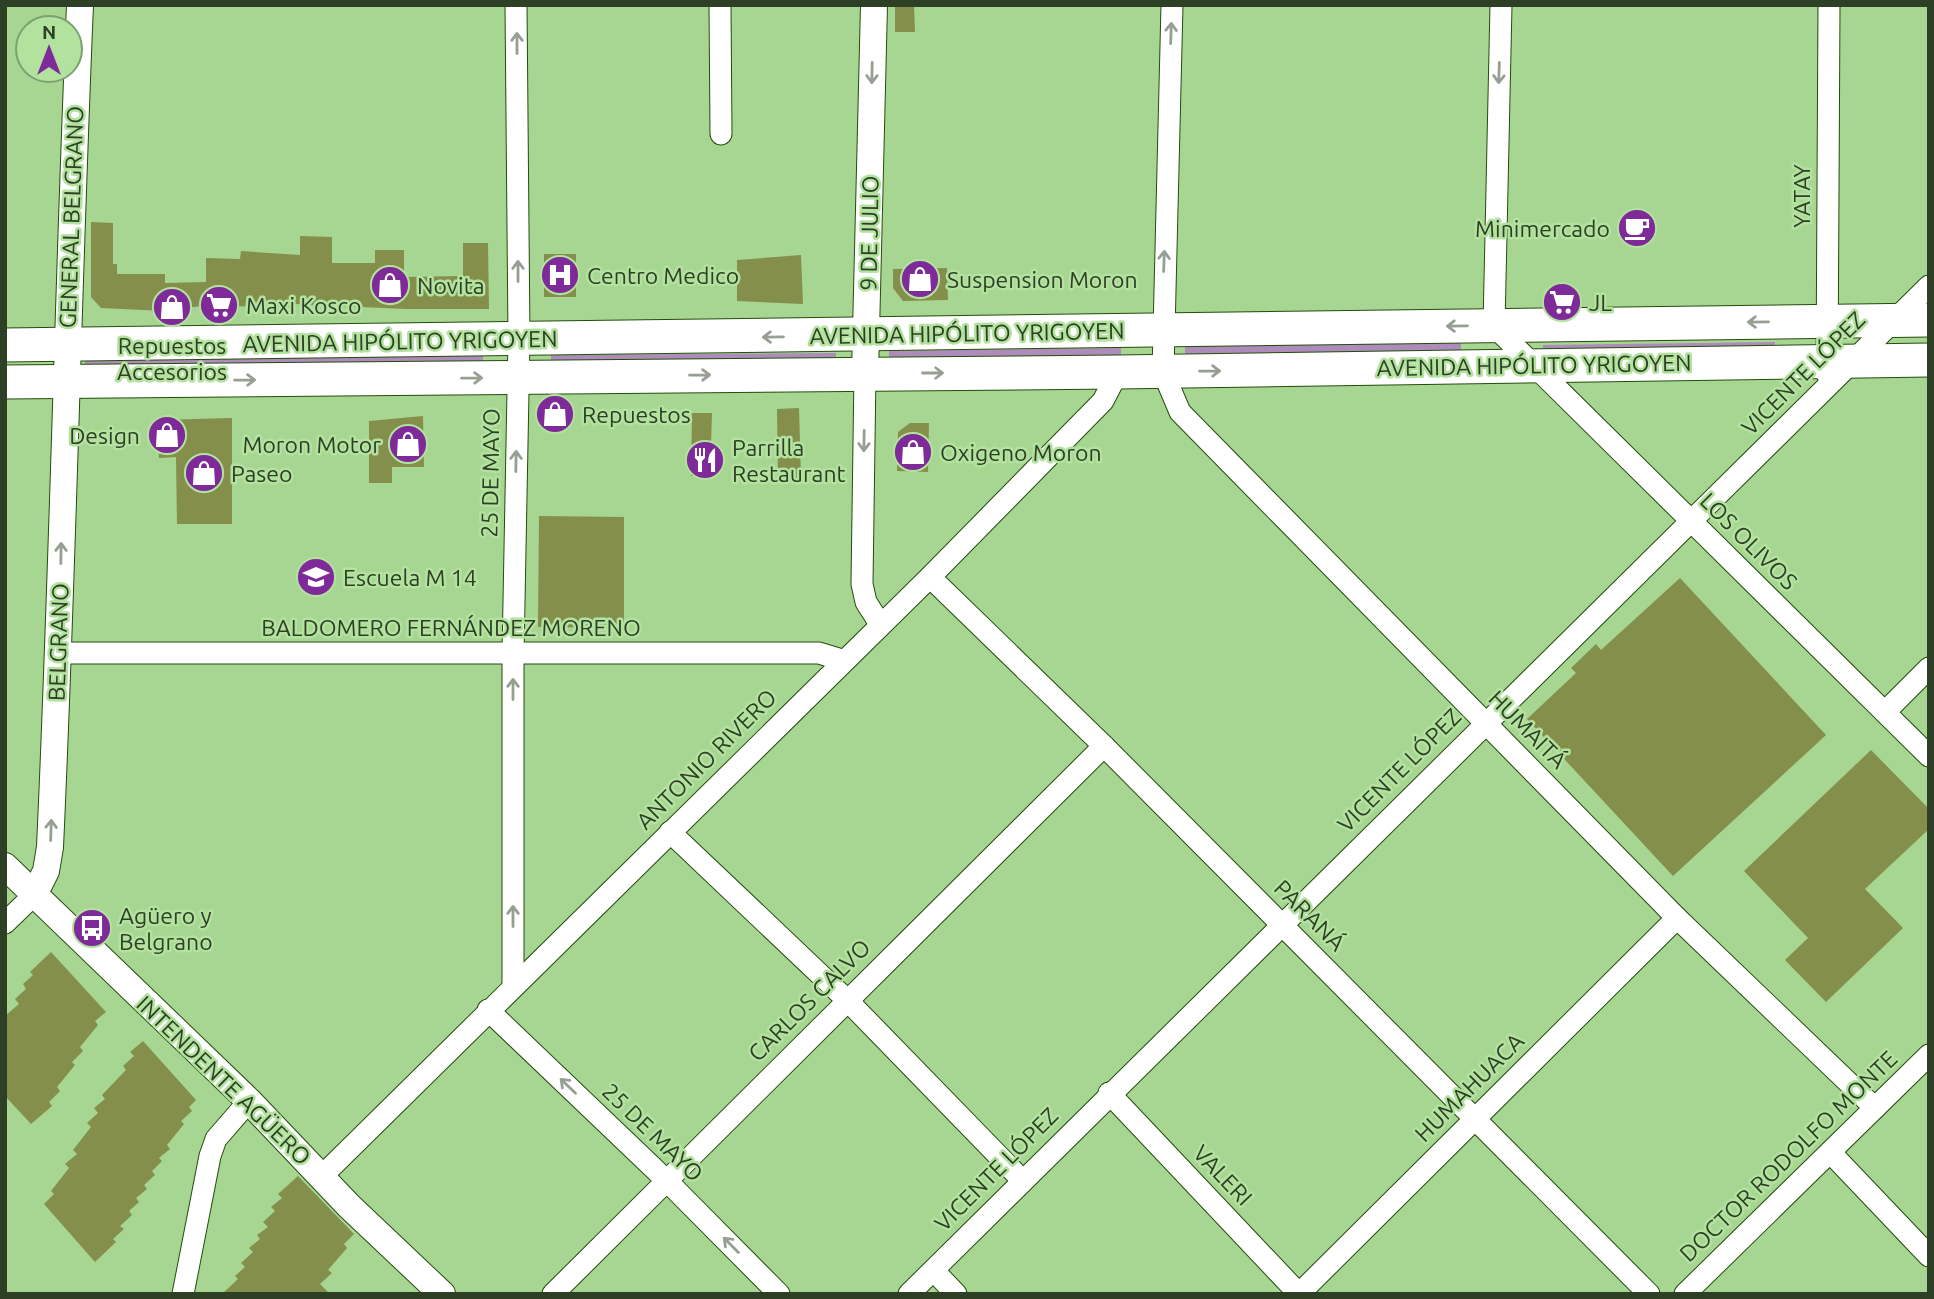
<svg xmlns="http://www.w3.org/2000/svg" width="1934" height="1299" viewBox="0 0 1934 1299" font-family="Ubuntu,sans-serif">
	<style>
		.green { fill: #ad8bba }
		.building { fill: #848f4b }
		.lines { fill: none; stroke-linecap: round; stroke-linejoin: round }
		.minor-casing { stroke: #244d0b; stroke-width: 23 }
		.tertiary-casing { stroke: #244d0b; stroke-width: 28 }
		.primary-casing { stroke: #244d0b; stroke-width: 35 }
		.minor { stroke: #fff; stroke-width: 21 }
		.tertiary { stroke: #fff; stroke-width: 26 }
		.primary { stroke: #fff; stroke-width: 33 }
		.oneway { stroke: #969f92 }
		.labels { text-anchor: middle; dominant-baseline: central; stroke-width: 5; stroke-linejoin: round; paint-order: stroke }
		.street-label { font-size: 23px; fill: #2d3f24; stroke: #b3e29f }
		.poi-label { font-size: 23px; fill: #2d3f24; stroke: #b3e29f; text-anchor: start }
	</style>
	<rect width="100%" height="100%" fill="#a7d592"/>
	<!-- green -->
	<g class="green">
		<polygon points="1775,342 1775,349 1543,352 1543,345"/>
		<polygon points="1461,343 1461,350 1185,354 1185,346"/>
		<polygon points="1121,348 1121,355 889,358 889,351"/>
		<polygon points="836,353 836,360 551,362 551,355"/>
		<polygon points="483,354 483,361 85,369 85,361"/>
	</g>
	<!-- building -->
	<g class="building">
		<polygon points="895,5 914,5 915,32 895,32"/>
		<polygon points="91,222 113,223 113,264 117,264 117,274 165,274 165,283 206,282 206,258 240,259 241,251 300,255 300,236 332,237 332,263 375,263 375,250 404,250 404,277 463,276 463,243 488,243 489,309 406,309 295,304 294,307 201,306 165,311 101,308 91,297"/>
		<rect x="544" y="254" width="32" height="43"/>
		<polygon points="801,255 803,304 737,301 737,260"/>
		<polygon points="947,268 948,300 903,301 893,288 893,269"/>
		<polygon points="799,408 801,479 778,480 777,409"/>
		<polygon points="692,413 712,413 711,444 719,445 718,476 691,476"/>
		<polygon points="423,416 424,467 392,467 392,483 369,483 369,421"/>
		<polygon points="232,418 232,524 177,524 176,457 159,458 158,420"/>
		<polygon points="910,423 929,423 928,472 897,471 898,432"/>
		<polygon points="539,516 624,517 624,628 538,627"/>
		<polygon points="1680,578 1826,735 1673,876 1527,719 1576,673 1571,668 1596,644 1601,650"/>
		<polygon points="1871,750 1929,809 1929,829 1865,889 1903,928 1826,1002 1785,960 1808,938 1744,871"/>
		<polygon points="51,952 106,1012 95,1021 98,1025 80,1047 83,1051 72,1062 75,1065 57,1087 60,1091 49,1102 52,1106 31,1124 5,1096 5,1016 19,1004 15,999 26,989 23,984 33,975 30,972"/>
		<polygon points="143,1041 196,1100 189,1107 192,1111 181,1121 184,1124 167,1145 170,1149 159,1158 162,1161 152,1171 155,1175 144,1185 147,1189 136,1198 139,1202 129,1211 132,1215 120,1226 124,1229 113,1239 116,1242 95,1262 44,1204 54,1194 51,1191 69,1168 65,1164 77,1154 73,1150 91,1127 87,1123 98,1113 94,1108 105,1099 102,1095 126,1070 123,1066 134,1056 130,1052"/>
		<polygon points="298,1176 354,1234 344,1244 347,1248 328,1270 332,1273 320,1284 330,1294 222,1294 238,1279 235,1276 245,1267 241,1263 253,1252 249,1248 260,1239 257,1235 268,1227 263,1222 275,1211 271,1207 282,1198 278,1194"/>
	</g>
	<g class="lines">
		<!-- minor casing -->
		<g class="minor-casing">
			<g id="minor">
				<polyline points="720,5 721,134"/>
				<polyline points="1172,5 1163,372 1180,412 1677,918 1875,1108"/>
				<polyline points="1501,5 1494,326 1929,756"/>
				<polyline points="865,373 862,584 866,602 880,624"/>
				<polyline points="1827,374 1829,5"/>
				<polyline points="930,577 1104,746 1649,1294"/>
				<polyline points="59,653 819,653 842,660"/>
				<polyline points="1885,712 1929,668"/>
				<polyline points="670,832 847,1000 1022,1180"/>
				<polyline points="5,923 34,895"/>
				<polyline points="513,985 513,654 519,339 516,5"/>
				<polyline points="488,1010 666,1180 779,1294"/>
				<polyline points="1109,1093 1299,1294"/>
				<polyline points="1830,1152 1929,1256"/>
				<polyline points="322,1176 930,577 1103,401 1118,372"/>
				<polyline points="934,1271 956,1294"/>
				<polyline points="183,1294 210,1156 216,1139 249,1101"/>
				<polyline points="553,1294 1104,746"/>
				<polyline points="909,1294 1929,286"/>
				<polyline points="1299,1294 1677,918"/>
				<polyline points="1685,1294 1929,1055"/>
			</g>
		</g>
		<!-- tertiary casing -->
		<g class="tertiary-casing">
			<g id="tertiary">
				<polyline points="865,373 874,5"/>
				<polyline points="5,866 249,1101 349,1206 442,1294"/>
				<path d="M34,895L46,871L50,847C63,567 68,286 80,5"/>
			</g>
		</g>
		<!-- primary casing -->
		<g class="primary-casing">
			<g id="primary">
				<polyline points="5,345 1929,320"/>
				<polyline points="5,382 1118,372 1929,360"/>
			</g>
		</g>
		<!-- minor -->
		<use href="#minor" class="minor"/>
		<!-- tertiary -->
		<use href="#tertiary" class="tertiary"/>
		<!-- primary -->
		<use href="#primary" class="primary"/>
	</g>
	<!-- one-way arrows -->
	<defs><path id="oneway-shaft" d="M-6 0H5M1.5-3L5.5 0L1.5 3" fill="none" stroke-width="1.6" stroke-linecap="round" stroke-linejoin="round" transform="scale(1.75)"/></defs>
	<g class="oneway">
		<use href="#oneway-shaft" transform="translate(1171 33) rotate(-88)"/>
		<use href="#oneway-shaft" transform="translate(517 43) rotate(-90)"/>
		<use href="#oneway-shaft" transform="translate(872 73) rotate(91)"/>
		<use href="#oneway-shaft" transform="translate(1499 73) rotate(92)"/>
		<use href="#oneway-shaft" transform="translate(1164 261) rotate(-88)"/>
		<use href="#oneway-shaft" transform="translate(518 271) rotate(-90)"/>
		<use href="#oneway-shaft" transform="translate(1758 322) rotate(179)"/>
		<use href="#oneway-shaft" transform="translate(1457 326) rotate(179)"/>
		<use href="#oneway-shaft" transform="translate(773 337) rotate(179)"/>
		<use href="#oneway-shaft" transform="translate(1210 371) rotate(-1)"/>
		<use href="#oneway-shaft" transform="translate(933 373)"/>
		<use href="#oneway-shaft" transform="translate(700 375) rotate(-1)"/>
		<use href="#oneway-shaft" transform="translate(472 378) rotate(-1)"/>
		<use href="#oneway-shaft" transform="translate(245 380) rotate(-1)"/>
		<use href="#oneway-shaft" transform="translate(864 441) rotate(91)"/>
		<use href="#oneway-shaft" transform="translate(516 461) rotate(-89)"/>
		<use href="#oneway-shaft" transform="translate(61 553) rotate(-89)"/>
		<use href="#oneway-shaft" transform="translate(513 689) rotate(-90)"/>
		<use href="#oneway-shaft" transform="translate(51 830) rotate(-88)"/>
		<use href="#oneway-shaft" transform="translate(513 916) rotate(-90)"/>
		<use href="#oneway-shaft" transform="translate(568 1086) rotate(-136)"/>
		<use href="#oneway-shaft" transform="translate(731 1245) rotate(-135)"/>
	</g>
	<!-- icons -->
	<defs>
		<g id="cafe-disc" transform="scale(2.0125)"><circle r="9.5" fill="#7e2a99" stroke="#b3e29f"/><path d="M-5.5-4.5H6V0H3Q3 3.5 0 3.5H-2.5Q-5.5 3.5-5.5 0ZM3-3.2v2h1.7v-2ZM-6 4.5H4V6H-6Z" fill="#fff"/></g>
		<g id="hospital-disc" transform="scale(2.0125)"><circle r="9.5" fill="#7e2a99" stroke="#b3e29f"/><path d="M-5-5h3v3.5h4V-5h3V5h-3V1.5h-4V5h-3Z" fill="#fff"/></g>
		<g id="shop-disc" transform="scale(2.0125)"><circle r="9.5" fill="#7e2a99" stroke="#b3e29f"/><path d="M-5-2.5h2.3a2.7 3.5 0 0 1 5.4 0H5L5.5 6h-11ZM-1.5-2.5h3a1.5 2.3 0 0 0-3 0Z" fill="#fff"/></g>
		<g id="supermarket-disc" transform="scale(2.0125)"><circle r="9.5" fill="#7e2a99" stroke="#b3e29f"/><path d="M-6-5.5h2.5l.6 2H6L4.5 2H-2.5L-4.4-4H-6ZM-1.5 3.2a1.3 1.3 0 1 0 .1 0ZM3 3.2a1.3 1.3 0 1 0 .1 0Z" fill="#fff"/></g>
		<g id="restaurant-disc" transform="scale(2.0125)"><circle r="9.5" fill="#7e2a99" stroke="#b3e29f"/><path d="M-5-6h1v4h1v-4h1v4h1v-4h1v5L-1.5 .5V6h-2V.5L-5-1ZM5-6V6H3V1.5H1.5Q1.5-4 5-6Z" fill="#fff"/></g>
		<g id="school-disc" transform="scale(2.0125)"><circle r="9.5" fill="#7e2a99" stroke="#b3e29f"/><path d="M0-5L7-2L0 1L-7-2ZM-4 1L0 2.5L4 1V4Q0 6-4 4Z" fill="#fff"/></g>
		<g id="bus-disc" transform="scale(2.0125)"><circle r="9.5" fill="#7e2a99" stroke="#b3e29f"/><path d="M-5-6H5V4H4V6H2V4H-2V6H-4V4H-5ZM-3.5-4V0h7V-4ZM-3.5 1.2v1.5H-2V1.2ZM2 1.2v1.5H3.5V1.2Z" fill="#fff"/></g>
	</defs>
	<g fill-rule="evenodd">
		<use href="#cafe-disc" x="1637" y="228"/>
		<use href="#hospital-disc" x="560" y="275"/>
		<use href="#shop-disc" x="920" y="279"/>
		<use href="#shop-disc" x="390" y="285"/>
		<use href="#supermarket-disc" x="1562" y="302"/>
		<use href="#supermarket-disc" x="219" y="305"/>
		<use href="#shop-disc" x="172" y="307"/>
		<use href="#shop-disc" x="555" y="414"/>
		<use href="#shop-disc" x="167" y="435"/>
		<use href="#shop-disc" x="408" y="444"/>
		<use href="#shop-disc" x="913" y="452"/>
		<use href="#restaurant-disc" x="705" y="460"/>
		<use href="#shop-disc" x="204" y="473"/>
		<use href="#school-disc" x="316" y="577"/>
		<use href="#bus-disc" x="92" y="928"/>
	</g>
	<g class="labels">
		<!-- street labels -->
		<g class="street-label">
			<text transform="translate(1801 196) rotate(-90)">YATAY</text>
			<text transform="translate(71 217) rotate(-88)">GENERAL BELGRANO</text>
			<text transform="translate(869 233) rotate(-89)">9 DE JULIO</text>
			<text transform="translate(967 333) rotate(-1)">AVENIDA HIPÓLITO YRIGOYEN</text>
			<text transform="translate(400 341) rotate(-1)">AVENIDA HIPÓLITO YRIGOYEN</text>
			<text transform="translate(1534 365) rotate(-1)">AVENIDA HIPÓLITO YRIGOYEN</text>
			<text transform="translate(1803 373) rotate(-45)">VICENTE LÓPEZ</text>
			<text transform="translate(490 473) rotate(-89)">25 DE MAYO</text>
			<text transform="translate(1749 541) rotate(45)">LOS OLIVOS</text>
			<text x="451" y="627">BALDOMERO FERNÁNDEZ MORENO</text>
			<text transform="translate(58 642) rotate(-88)">BELGRANO</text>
			<text transform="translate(1528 729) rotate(45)">HUMAITÁ</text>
			<text transform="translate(706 759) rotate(-45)">ANTONIO RIVERO</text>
			<text transform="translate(1399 770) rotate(-45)">VICENTE LÓPEZ</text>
			<text transform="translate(1310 915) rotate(45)">PARANÁ</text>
			<text transform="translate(809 1000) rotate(-45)">CARLOS CALVO</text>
			<text transform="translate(224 1080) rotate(44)">INTENDENTE AGÜERO</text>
			<text transform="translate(1469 1087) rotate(-45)">HUMAHUACA</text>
			<text transform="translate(653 1132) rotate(44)">25 DE MAYO</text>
			<text transform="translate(1788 1156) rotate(-44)">DOCTOR RODOLFO MONTE</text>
			<text transform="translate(996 1169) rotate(-45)">VICENTE LÓPEZ</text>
			<text transform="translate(1223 1175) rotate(46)">VALERI</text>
		</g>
		<!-- poi labels -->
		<g class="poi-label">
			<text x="1610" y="228" text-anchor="end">Minimercado</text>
			<text x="587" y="275">Centro Medico</text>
			<text x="947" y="279">Suspension Moron</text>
			<text x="417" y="285">Novita</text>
			<text x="1589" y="302">JL</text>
			<text x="246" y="305">Maxi Kosco</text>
			<text x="172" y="345" text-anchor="middle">Repuestos<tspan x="172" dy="26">Accesorios</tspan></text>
			<text x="582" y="414">Repuestos</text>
			<text x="140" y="435" text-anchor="end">Design</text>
			<text x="381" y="444" text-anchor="end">Moron Motor</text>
			<text x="732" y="447">Parrilla<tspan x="732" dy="26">Restaurant</tspan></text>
			<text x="940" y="452">Oxigeno Moron</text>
			<text x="231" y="473">Paseo</text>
			<text x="343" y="577">Escuela M 14</text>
			<text x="119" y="915">Agüero y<tspan x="119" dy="26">Belgrano</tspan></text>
		</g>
	</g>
	<!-- border -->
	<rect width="1934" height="1299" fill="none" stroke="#2d3f24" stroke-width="14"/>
	<!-- north arrow -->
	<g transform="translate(49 49)"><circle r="33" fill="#b3e29f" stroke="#7da16e" stroke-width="2"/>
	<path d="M0-5L12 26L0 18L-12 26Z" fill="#7e2a99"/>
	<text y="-10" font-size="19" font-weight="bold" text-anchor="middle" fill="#2d3f24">N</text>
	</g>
</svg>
